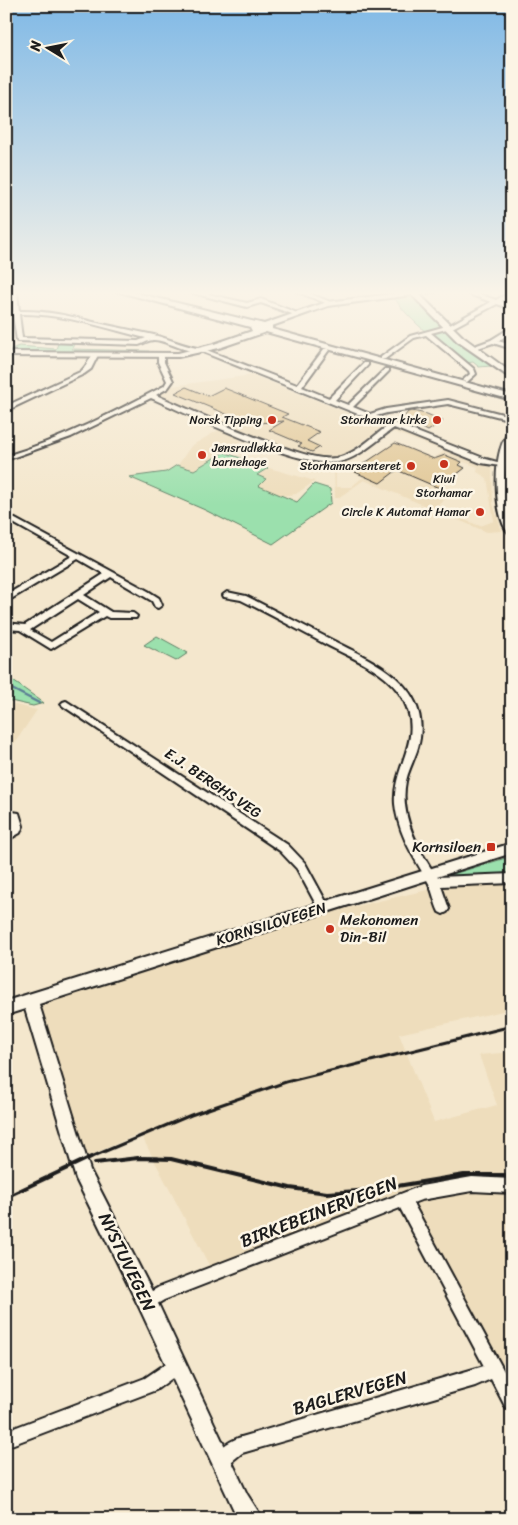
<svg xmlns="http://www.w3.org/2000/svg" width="518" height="1525" viewBox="0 0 518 1525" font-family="Sriracha,sans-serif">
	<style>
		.built { fill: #eeddbc; fill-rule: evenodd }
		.green { fill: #9be0ad; stroke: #5c7e64 }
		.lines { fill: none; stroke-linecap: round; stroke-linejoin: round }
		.stream { stroke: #5b7e94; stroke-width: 2.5 }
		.building { fill: #e1c796; stroke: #1c1c1c }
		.minor-casing { stroke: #1c1c1c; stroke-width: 4 }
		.major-casing { stroke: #1c1c1c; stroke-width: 4 }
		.minor { fill: #fcf5e5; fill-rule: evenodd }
		.major { fill: #fcf5e5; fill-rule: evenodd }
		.rail-far1 { stroke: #1c1c1c; stroke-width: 3 }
		.rail { stroke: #1c1c1c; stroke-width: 4 }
		.poi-dot { fill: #c8321e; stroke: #fcf5e5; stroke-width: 2 }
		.labels { text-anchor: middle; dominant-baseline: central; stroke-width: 5; stroke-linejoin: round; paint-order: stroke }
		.far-poi-label { font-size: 12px; fill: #1c1c1c; stroke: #fcf5e5; text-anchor: end }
		.street-label { font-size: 15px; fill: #1c1c1c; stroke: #fcf5e5 }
		.poi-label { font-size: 15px; fill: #1c1c1c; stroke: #fcf5e5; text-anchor: end }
		.near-street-label { font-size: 18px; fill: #1c1c1c; stroke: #fcf5e5 }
	</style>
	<rect width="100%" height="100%" fill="#f4e7cd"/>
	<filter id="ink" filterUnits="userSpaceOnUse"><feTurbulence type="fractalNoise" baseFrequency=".02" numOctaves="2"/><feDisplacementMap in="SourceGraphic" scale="10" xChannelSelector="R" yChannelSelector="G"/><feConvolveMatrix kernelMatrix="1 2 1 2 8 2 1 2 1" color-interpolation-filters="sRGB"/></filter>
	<g filter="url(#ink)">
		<!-- built -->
		<g class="built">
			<polygon points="252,375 382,426 384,427 339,458 319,458 255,437 159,395 172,386"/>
			<polygon points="220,429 240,437 238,439 242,441 194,470 178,465 191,446"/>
			<path d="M394,429L492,468L493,504L502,531L487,532L364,480L338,498H335L334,467ZM393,432L444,451L434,458L394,442L352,472L363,477L351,487H336V470ZM395,443L434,459L445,456L462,462L459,465L464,462L478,467L477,472L487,478L494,521L480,526L434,508L451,494L448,490L406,474L400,468L380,483L355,473L361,468L360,467Z"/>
			<polygon points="269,468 315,481 296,494 280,496 258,485 266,480 258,476"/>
			<polygon points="6,703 37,710 16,741 6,752"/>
			<polygon points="512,883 512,1009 399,1034 434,1122 497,1105 479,1055 512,1052 512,1368 496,1365 401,1191 210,1267 140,1133 78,1161 33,1005 326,913 454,884"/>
		</g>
		<!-- green -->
		<g class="green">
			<path d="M392,291H407L458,342L491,366L479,367L473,362L466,363C448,350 396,312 392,291Z"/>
			<polygon points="59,341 75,341 72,349 149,351 149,353 6,351 19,346 56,349"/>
			<polygon points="224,452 268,468 257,475 266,479 259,486 297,502 314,484 330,489 331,503 273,544 205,510 129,477 166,472 177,465 194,470"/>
			<polygon points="157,636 188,653 176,661 144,645"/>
			<polygon points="6,676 44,703 33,706 6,700"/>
			<polygon points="512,856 512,874 452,877 450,875"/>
		</g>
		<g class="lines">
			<!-- stream -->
			<polyline class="stream" points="6,686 39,703"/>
		</g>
		<!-- building -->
		<g class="building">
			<polygon points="186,387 208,396 224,388 288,414 282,417 320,432 307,441 320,447 312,452 298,446 302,444 269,430 284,421 258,423 248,419 243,421 175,393"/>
			<polygon points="412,411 427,414 443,421 428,431 420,427 424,425 403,418 408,412"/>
			<polygon points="395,443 434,459 445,455 462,462 459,465 465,468 439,488 397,470 380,483 355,472 361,468 359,467"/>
		</g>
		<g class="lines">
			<!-- minor casing -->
			<g class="minor-casing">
				<g id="minor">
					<path d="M11,291H17L19,311C48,310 74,317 102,324C119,328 137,331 154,335C170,339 189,348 204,349L297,385L324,349H328L329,350L302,387L329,398L364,363H368V365L335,400L348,405L385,369H389V371L353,407L370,414L386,409L448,400L510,416L511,417L508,419L448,404L387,413L376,416L486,459L505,464L501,466L481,463L394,428C377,440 359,458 339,462C300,469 190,415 151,398L71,437L6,460V456C62,439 113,413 164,386L167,381L158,362V356L161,354L164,356V362L173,381L168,388L156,395C199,414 243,434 288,449C303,454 320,460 336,458C355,455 373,436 388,426L200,351C191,355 166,340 154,340C149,340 144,343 139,345L17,341L13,314L6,315V311H13ZM19,314C62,313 105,328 146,338L138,341L22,338Z"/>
					<polygon points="185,291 203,293 205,291 211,291 208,294 247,303 261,299 300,314 295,315 261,303 247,307"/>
					<polygon points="295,291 304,291 333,303 328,304"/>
					<polygon points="420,291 441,291 418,294 418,292"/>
					<polygon points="461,291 470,291 496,300 512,291 512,295 501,301 512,305 512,309 497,304 454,327 431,333 474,369 476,374 467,382 462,381 470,374 469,371 426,335 414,338 385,359 381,359 381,357 410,336 450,325 491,302"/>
					<polygon points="512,327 512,332 498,341 512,345 512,349 493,343 472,350 469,348 491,340"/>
					<path d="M95,353L98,355L91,369L84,374L6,411V406L80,372C88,366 89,357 95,353Z"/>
					<path d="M6,514L148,591L159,598L162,605L158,608L155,607L152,601L111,577L84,595L111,612L133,613L137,616L136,618H109L105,616L51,649L20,630L6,629V623L25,625L104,574L78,559L6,602V595L72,556L6,519ZM78,599L99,612L51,642L30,630Z"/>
					<path d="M227,592L246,596C274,610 302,625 330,639C370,660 428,682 420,738C418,754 409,767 406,781C399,815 418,850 437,877L512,874V883L441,886L449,909L447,912L443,914L439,912C434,902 433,890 427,880C413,856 398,833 395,804C392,766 424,740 404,701C389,671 353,659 325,644C297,629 269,614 241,600L224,597L223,595Z"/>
					<polygon points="66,701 288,845 305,863 329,907 327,910 323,912 319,910 297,869 280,851 63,706 61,704 63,702"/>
					<polygon points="6,811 19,813 23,826 20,833 6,841 6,831 13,826 11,820 6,819"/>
					<path d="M472,1177L512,1179V1193L472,1191L421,1200L413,1203L512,1386V1410L506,1408L491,1379L475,1386L242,1453L226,1466L220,1468L214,1466L212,1460C216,1450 228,1442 238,1438L484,1366L400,1208L164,1300L147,1310L142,1307L139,1302L142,1297L159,1287L421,1186Z"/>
					<polygon points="176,1357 182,1359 184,1365 182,1371 156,1390 6,1447 6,1431 145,1378"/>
				</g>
			</g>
			<!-- major casing -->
			<g class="major-casing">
				<g id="major">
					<polygon points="116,291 128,291 264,324 327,302 416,291 463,337 512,373 512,379 457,341 412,295 328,306 272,326 272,329 512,395 512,400 266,332 219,348 178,357 6,356 6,352 178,353 214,344 252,331 250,327"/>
					<path d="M512,431C512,448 505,464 505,481C505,500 512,516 512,535C493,528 490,441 512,431Z"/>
					<polygon points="512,843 512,853 39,1004 90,1170 154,1295 247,1494 263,1519 238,1519 140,1309 76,1179 25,1009 6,1015 6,1001"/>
				</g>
			</g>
			<!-- minor -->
			<use href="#minor" class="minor"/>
			<!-- major -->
			<use href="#major" class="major"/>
			<!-- rail-far1 -->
			<g class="rail-far1">
				<polyline points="89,1158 191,1115 286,1082 512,1026"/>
				<polyline points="137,1158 157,1158"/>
			</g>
			<!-- rail -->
			<g class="rail">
				<polyline points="95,1163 138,1158 171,1159 290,1188 327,1193 373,1190 464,1175 512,1175"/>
				<polyline points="6,1197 91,1157"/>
			</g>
		</g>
	</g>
	<!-- sky -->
	<linearGradient id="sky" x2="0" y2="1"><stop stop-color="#80b9e6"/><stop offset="0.58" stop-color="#faf4e8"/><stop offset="1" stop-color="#faf4e8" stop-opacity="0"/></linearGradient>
	<rect width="518" height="505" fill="url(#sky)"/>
	<!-- markers -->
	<g class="poi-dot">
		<circle cx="272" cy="420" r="5"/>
		<circle cx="437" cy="420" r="5"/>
		<circle cx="202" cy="455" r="5"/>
		<circle cx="444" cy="464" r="5"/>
		<circle cx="411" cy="466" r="5"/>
		<circle cx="480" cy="512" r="5"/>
		<rect x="486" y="842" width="10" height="10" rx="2.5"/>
		<circle cx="330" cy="929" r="5"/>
	</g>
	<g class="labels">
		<!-- far-poi labels -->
		<g class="far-poi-label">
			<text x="262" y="420">Norsk Tipping</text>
			<text x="427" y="420">Storhamar kirke</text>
			<text x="212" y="448" text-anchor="start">Jønsrudløkka<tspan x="212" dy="14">barnehage</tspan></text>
			<text x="401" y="466">Storhamarsenteret</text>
			<text x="444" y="479" text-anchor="middle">Kiwi<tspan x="444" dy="14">Storhamar</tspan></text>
			<text x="470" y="512">Circle K Automat Hamar</text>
		</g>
		<!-- street labels -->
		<g class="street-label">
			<text transform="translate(213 783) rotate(34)">E.J. BERGHS VEG</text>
			<text transform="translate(271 924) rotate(-17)">KORNSILOVEGEN</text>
		</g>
		<!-- poi labels -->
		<g class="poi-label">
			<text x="481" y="847">Kornsiloen</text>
			<text x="340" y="920" text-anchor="start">Mekonomen<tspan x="340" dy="17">Din-Bil</tspan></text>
		</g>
		<!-- near-street labels -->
		<g class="near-street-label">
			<text transform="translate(319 1212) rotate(-21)">BIRKEBEINERVEGEN</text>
			<text transform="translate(127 1262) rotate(64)">NYSTUVEGEN</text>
			<text transform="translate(350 1393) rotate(-16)">BAGLERVEGEN</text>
		</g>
	</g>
	<!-- margin -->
	<rect width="518" height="1525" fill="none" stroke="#fcf5e5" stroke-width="25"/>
	<rect x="12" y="12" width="493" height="1500" fill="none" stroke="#1c1c1c" stroke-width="2" filter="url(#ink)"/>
	<!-- north arrow -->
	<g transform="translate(48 48) rotate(280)" stroke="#fcf5e5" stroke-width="4" paint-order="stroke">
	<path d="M0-4L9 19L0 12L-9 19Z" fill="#1c1c1c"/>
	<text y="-8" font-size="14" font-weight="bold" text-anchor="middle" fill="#1c1c1c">N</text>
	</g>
</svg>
